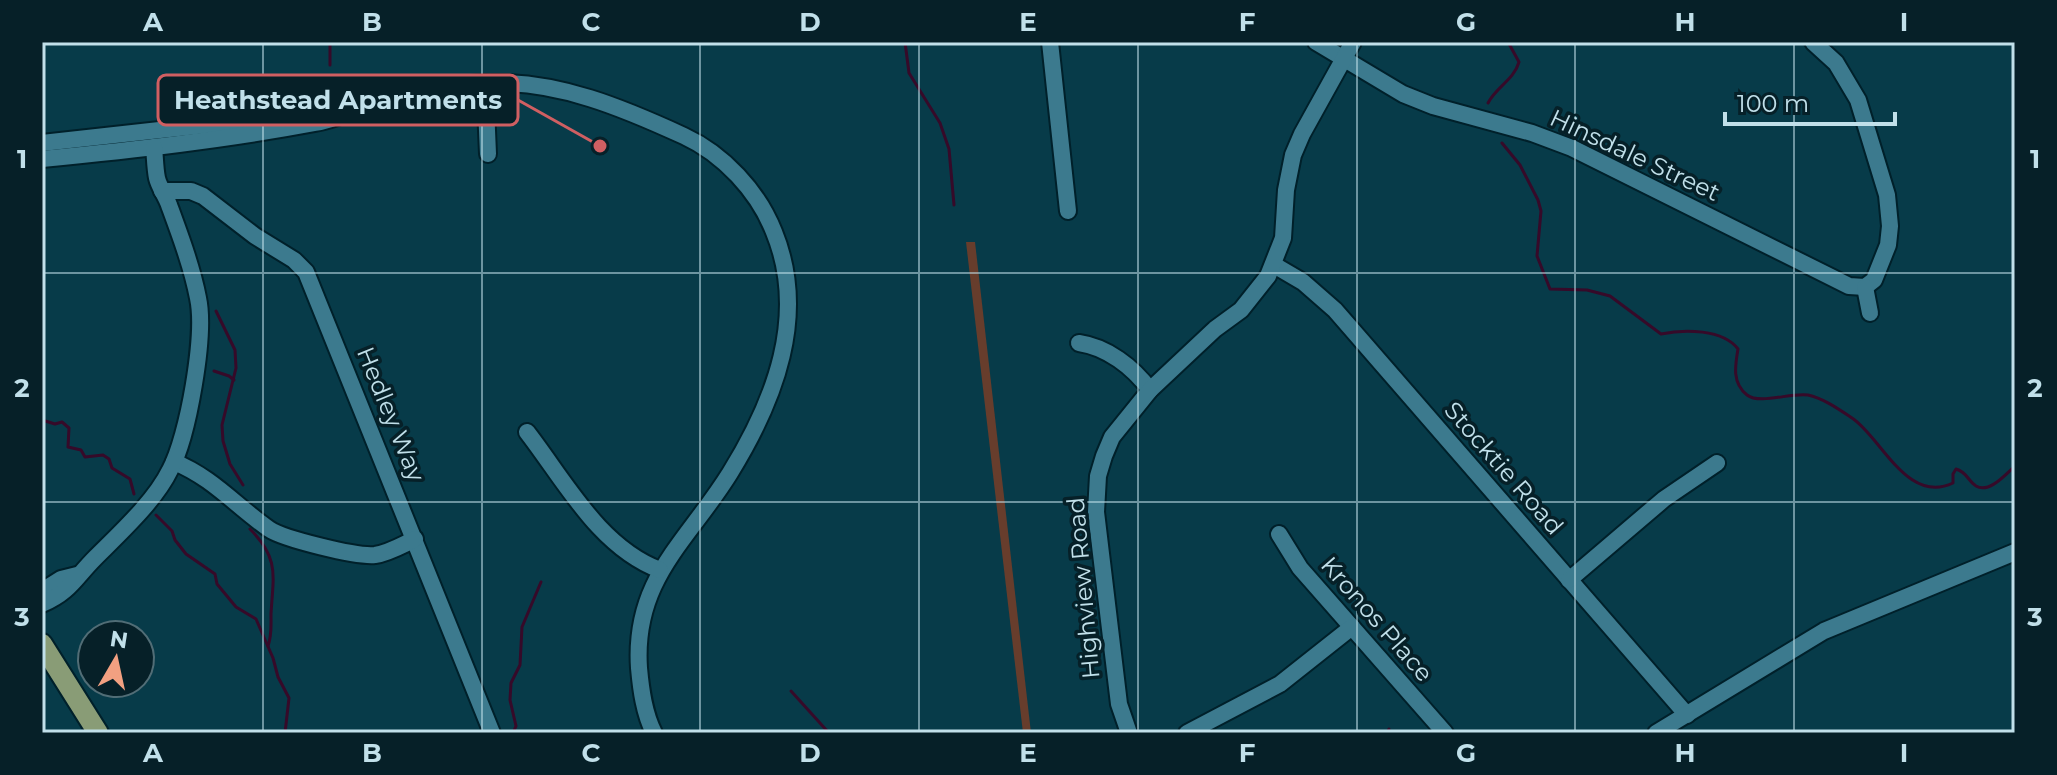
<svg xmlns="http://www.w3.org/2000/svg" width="2057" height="775" viewBox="0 0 2057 775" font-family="Montserrat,sans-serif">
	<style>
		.green { fill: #673d2c }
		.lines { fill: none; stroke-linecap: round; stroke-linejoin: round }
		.stream { stroke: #360a29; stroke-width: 3 }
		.minor-casing { stroke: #00202a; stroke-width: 20 }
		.major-casing { stroke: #00202a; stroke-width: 24 }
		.minor { stroke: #3c7a8e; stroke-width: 16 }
		.major { stroke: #899c76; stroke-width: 20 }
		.grid { fill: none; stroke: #c1e0ea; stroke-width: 2; stroke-opacity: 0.55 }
		.labels { text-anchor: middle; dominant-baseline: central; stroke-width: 7; stroke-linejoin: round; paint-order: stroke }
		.street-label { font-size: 24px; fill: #c1e0ea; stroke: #062028 }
		.leader { fill: none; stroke: #d05f62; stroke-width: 3 }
		.callout-dot { fill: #d05f62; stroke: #062028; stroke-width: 3 }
		.callout { fill: #062028; stroke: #d05f62; stroke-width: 3 }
		.callout-label { font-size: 26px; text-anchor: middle; font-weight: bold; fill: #c1e0ea }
		.neatline { fill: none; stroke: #c1e0ea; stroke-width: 3 }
		.grid-label { font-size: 26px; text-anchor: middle; font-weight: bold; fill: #c1e0ea }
	</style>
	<rect width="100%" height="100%" fill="#073b49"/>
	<!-- green -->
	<polygon class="green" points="966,242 975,242 1031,733 1023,733"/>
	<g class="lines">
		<!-- stream -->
		<g class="stream">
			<polyline points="905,42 909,73 940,123 949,149 954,205"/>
			<polyline points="330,65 330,42"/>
			<path d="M1488,103C1496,87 1514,80 1519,62L1508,42"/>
			<path d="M1502,143L1520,165L1538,200L1541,211L1537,256L1550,289L1587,290L1610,296L1661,334C1684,329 1723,329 1738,349C1735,366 1732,383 1747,395C1760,405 1792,392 1808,395C1823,398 1840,410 1852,418C1881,437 1907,505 1953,483V474L1956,469C1967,472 1967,480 1976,486C1989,494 2006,474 2015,466"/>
			<polyline points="216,311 235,350 236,368 222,425 223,441 230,464 243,485"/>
			<polyline points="214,371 229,376 234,380"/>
			<polyline points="42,420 55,424 62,422 69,428 68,447 81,450 85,457 103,455 109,459 112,468 130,479 134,494"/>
			<polyline points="156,515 172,531 175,540 186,554 215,574 217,584 236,607 256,619 273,658 278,677 289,698 285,733"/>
			<path d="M250,529C280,559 273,576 271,614C271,626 272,635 268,646"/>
			<polyline points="791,691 829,733"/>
			<polyline points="513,733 516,726 510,700 511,683 520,665 522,627 541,582"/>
			<polyline points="1387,733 1389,729"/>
		</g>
		<!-- minor casing -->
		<g class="minor-casing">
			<g id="minor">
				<polyline points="1050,42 1068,211"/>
				<polyline points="1316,42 1403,94 1433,106 1532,133 1572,148 1849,286 1865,287"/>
				<polyline points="1813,42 1836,63 1858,100 1887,195 1890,226 1888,245 1874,280 1865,287"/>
				<polyline points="485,83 488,154"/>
				<polyline points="42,143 314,113"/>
				<path d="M42,159C133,150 225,140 315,123C333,120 350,112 366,107C407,94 448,83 491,83C559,81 623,108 684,136C723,154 758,191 774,232C808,315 775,400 730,473C688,541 633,579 639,668C641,690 644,713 654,733"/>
				<polyline points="162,191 191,191 203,196 255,236 294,260 306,272 492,733"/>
				<polyline points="1274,265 1303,282 1335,310 1687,715"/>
				<polyline points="1865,287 1870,313"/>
				<path d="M1079,343C1107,347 1133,367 1150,390"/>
				<path d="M527,432C565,481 599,547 660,570"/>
				<path d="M174,462C212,477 236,506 269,529C284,539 357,557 375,555C389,553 402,545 415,539"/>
				<polyline points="1279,534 1300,568 1445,733"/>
				<polyline points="1569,580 1664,499 1717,463"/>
				<polyline points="42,591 61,579 77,575"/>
				<path d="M42,604C70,592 75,578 95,558C120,533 155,501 170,470C188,437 206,335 198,298C192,267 180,235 169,205C166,196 159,187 157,178C155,168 155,157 154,147"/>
				<polyline points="1129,733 1119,704 1096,512 1098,476 1104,456 1112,437 1150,390 1215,329 1241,310 1268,276 1283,238 1286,190 1293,155 1302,134 1353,42"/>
				<polyline points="1187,733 1280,684 1352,627"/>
				<polyline points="1656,733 1824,631 2015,552"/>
			</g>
		</g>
		<!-- major casing -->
		<g class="major-casing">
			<polyline id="major" points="42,644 98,733"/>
		</g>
		<!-- minor -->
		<use href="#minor" class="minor"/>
		<!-- major -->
		<use href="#major" class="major"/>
	</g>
	<!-- grid -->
	<path class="grid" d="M263,42V733M482,42V733M700,42V733M919,42V733M1138,42V733M1357,42V733M1575,42V733M1794,42V733M42,273H2015M42,502H2015"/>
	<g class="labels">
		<!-- street labels -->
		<g class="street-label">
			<text transform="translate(1635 155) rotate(25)">Hinsdale Street</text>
			<text transform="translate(391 414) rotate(68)">Hedley Way</text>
			<text transform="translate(1504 468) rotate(49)">Stocktie Road</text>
			<text transform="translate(1083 588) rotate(-95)">Highview Road</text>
			<text transform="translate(1377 619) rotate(49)">Kronos Place</text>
		</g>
	</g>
	<!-- callouts -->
	<path class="leader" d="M600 146L518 100"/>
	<circle class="callout-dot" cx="600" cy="146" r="8"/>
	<rect class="callout" x="158" y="75" width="360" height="50" rx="8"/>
	<g class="callout-label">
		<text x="338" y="109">Heathstead Apartments</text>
	</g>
	<!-- border -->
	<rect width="2057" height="775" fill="none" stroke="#062028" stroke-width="88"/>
	<!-- north arrow -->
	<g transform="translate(116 659) rotate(9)"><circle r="38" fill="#062028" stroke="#516d76" stroke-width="2"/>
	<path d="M0-6L14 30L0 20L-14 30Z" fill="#f2a081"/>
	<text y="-12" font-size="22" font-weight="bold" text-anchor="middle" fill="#c1e0ea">N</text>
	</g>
	<!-- scale -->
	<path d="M1725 112v12h170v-12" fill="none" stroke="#c1e0ea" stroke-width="4"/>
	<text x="1737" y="112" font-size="24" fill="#c1e0ea" stroke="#062028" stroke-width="6" paint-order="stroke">100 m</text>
	<rect x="44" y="44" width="1969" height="687" class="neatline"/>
	<g class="grid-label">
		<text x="153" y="31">A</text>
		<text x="372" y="31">B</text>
		<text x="591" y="31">C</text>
		<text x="810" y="31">D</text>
		<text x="1028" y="31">E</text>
		<text x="1247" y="31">F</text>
		<text x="1466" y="31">G</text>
		<text x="1685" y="31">H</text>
		<text x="1904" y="31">I</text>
		<text x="22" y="168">1</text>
		<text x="2035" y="168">1</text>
		<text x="22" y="397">2</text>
		<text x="2035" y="397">2</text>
		<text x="22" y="626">3</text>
		<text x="2035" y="626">3</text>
		<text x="153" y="762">A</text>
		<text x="372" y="762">B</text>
		<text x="591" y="762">C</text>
		<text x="810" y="762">D</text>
		<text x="1028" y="762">E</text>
		<text x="1247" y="762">F</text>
		<text x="1466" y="762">G</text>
		<text x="1685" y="762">H</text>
		<text x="1904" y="762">I</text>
	</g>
</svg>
